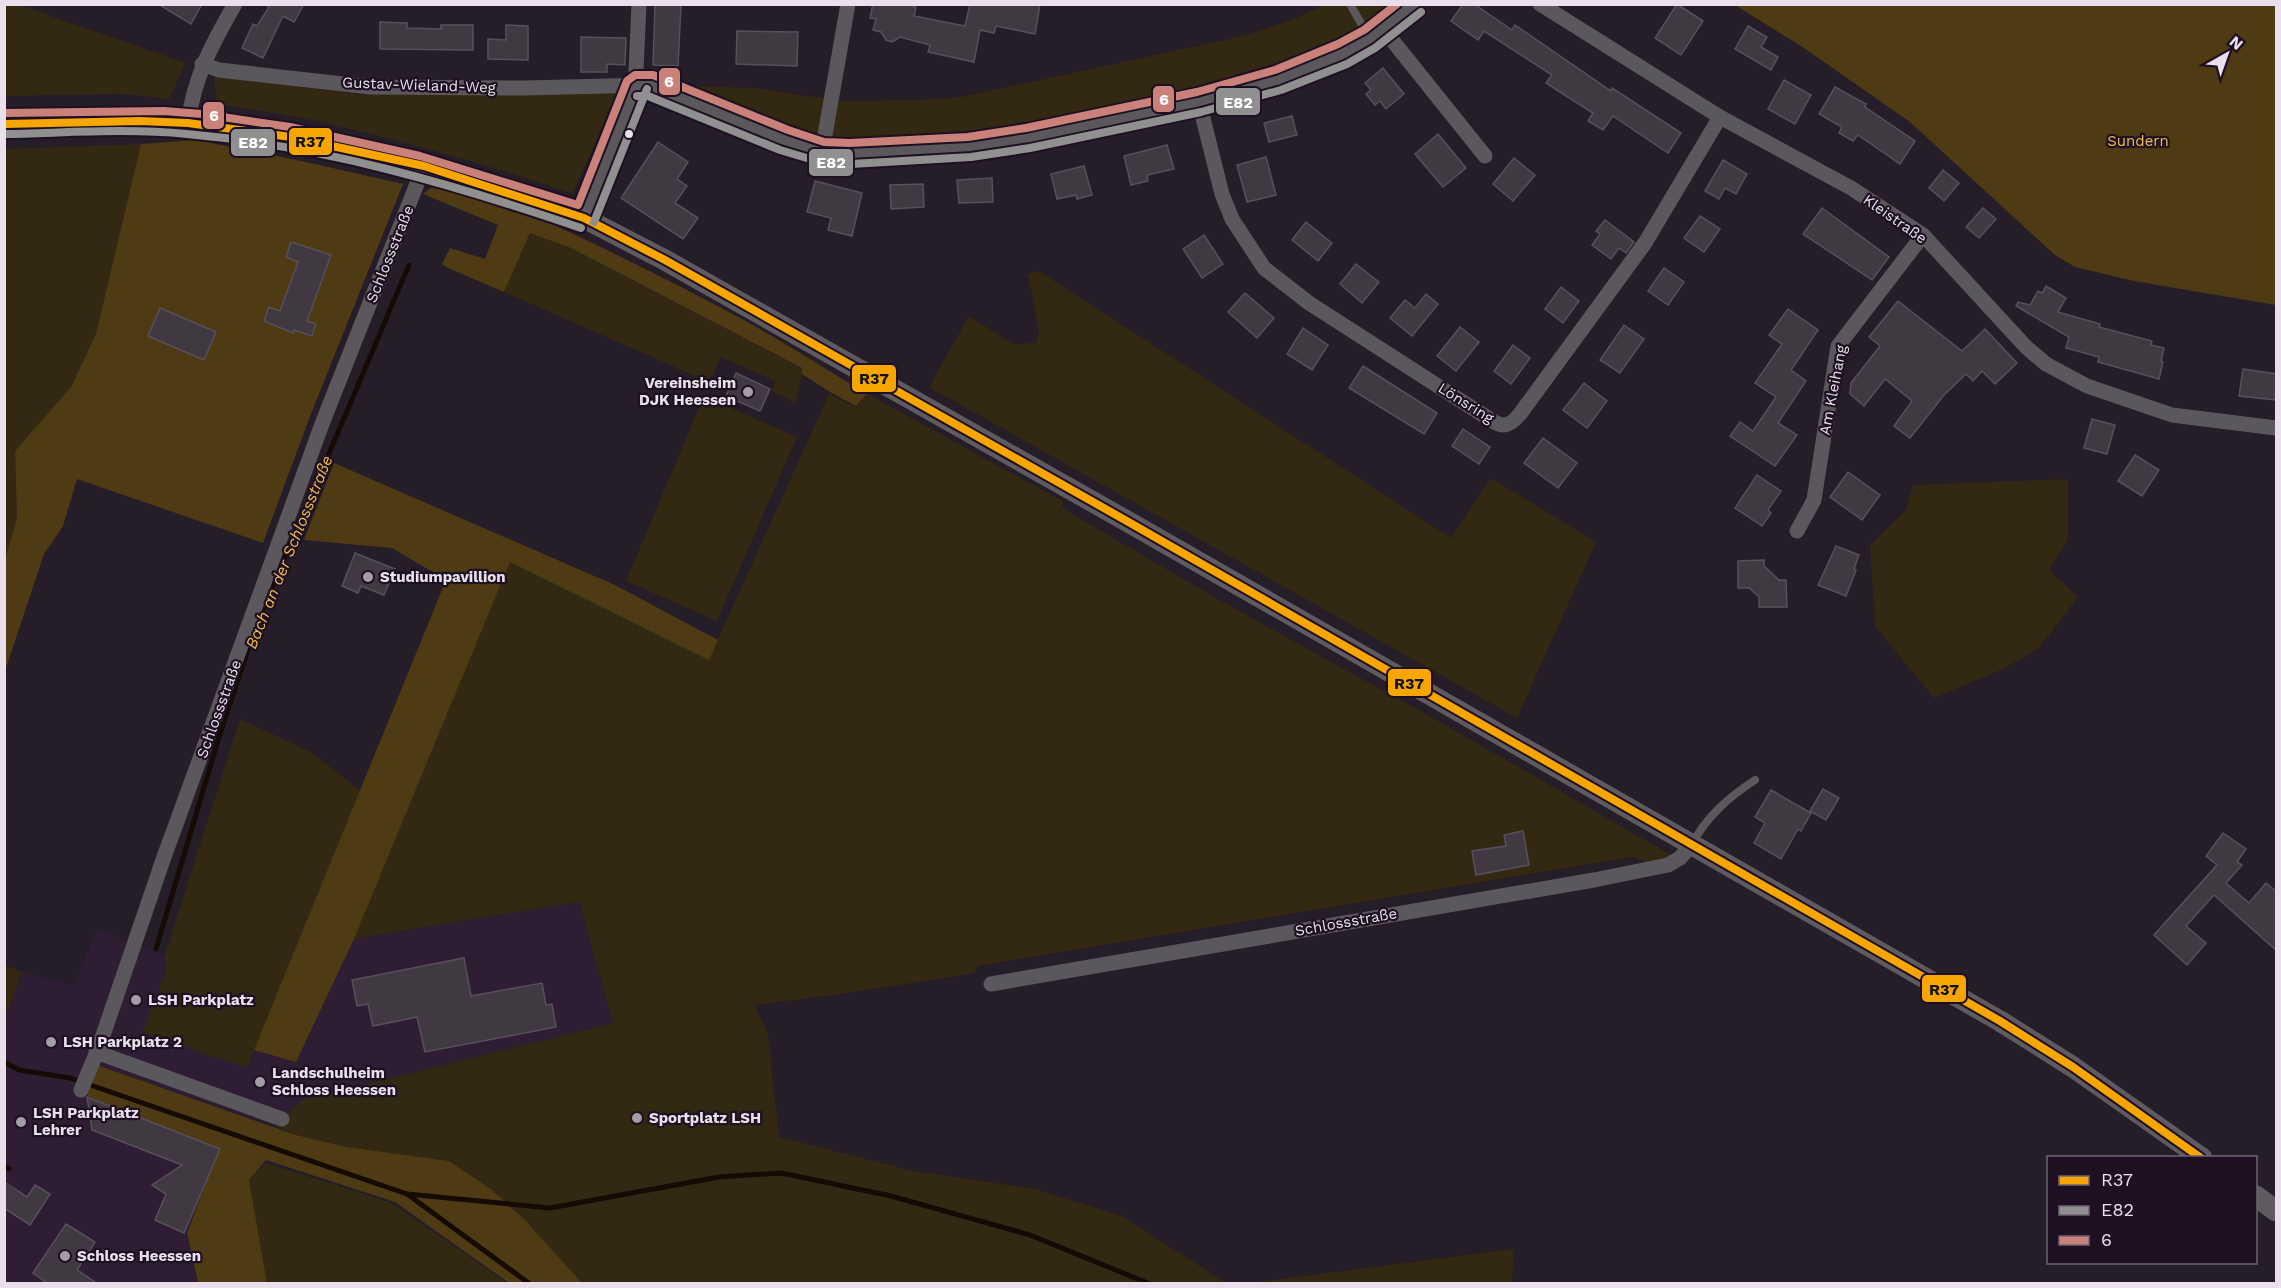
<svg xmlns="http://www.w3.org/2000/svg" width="2281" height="1288" viewBox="0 0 2281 1288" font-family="'Work Sans',sans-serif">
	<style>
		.built { fill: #2f1e33 }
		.green { fill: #332812 }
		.forest { fill: #4e3b14 }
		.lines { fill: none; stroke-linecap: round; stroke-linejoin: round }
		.stream { stroke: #150b04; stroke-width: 5 }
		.building { fill: #403941; stroke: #57505a; stroke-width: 1.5 }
		.street-tunnel { stroke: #423a45; stroke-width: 15; stroke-dasharray: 15 8; stroke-linecap: butt }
		.lane { stroke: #5b585d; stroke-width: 8 }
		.street { stroke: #5b585d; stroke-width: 15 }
		.secondary { stroke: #5f5a60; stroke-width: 21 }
		.bus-1-casing { stroke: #1e1022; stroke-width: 12 }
		.bus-2-casing { stroke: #1e1022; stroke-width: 12 }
		.bus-3-casing { stroke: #1e1022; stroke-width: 12 }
		.bus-1 { stroke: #f7a600; stroke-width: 8 }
		.bus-2 { stroke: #909090; stroke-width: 8 }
		.bus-3 { stroke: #ca8179; stroke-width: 8 }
		.bus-dot { fill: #e9e0ec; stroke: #1e1022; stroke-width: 2 }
		.poi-dot { fill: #a49ca7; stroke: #1e1022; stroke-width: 2 }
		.labels { text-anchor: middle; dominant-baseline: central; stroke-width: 4.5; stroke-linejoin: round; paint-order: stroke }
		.street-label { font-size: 15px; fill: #e9e0ec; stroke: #1e1022 }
		.park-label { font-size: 15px; fill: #f1bf49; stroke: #1e1022 }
		.poi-label { font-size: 15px; font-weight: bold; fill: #e9e0ec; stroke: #1e1022; text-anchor: start }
		.water-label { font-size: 16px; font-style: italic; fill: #f0be47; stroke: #1e1022 }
		.line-badge { stroke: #1e1022; stroke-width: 2 }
		.badge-label { font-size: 16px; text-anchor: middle; font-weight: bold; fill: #fff }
		.pale-badge-label { font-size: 16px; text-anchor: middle; font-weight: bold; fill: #111 }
	</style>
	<rect width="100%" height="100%" fill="#251d28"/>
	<!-- built -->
	<polygon class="built" points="579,902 613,1023 302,1100 275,1126 97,1065 87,1096 220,1149 187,1233 196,1283 5,1284 5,1011 8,1011 22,972 74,986 97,929 165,956 165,974 144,1032 247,1067 254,1050 296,1062 354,939"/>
	<!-- green -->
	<g class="green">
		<polygon points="4,5 19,5 186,63 169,99 123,94 5,96"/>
		<path d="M1323,5H1394C1352,40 1305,59 1253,76L1035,128L983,137L919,142H840L809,136L691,91L690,86L754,88L843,101L918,100L962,97L1238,37C1268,29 1296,20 1323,5Z"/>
		<path d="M214,76L365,95L618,91L573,194C488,165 401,140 312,120C281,113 248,109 217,104Z"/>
		<polygon points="141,144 96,334 71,387 15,451 17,518 5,559 5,149"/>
		<polygon points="530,233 571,248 803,369 796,403 772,391 775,381 721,357 709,382 504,292"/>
		<polygon points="1039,271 1451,538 1491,478 1596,542 1517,718 929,387 969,316 1015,345 1036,342 1039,331 1028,274"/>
		<polygon points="829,394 856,407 868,394 1064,502 1059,512 1062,508 1223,602 1442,723 1671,855 1668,859 1648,862 1633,857 983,965 975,968 976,973 841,994 755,1005 768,1034 779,1137 913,1171 1035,1189 1122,1216 1226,1283 582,1283 525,1220 491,1189 449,1161 347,1147 296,1135 275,1126 302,1100 613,1023 579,902 354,939 510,562 709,659"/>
		<polygon points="704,396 797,437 717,621 626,581"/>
		<polygon points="2068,479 2068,540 2049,570 2078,597 2039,648 2003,669 1934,698 1875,626 1870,545 1905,511 1913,485"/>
		<polygon points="240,719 311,752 361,791 247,1068 143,1032 165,974 165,955"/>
		<polygon points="5,965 22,972 8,1011 5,1011"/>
		<polygon points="266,1163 392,1203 507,1283 267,1283 249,1180"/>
		<polygon points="1514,1249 1512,1283 1249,1283"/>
	</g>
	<!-- forest -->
	<g class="forest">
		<polygon points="1735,5 2276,5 2276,305 2134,281 2075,267 2055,255 1910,122 1804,48"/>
		<polygon points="196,140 306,162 403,184 309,419 263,543 77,479 63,526 44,554 5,671 5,559 17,518 15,451 71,387 96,334 141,144"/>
		<path d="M431,188C491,193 549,222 603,248C653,273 704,298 753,325C792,347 829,371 867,394L856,406L830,392L802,374V368L571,248L530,233L504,292L448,268L442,264L450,248L485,259L498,225L423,194Z"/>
		<polygon points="334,463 615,585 718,640 709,660 510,562 354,939 296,1062 254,1050 446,580 392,548 304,540"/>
		<polygon points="97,1065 296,1135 347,1147 449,1161 491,1189 525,1220 582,1283 509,1283 395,1202 266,1160 249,1180 267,1283 198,1283 187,1233 219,1149 87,1096"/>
	</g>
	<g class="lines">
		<!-- stream -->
		<g class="stream">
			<polyline points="255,628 409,265"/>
			<polyline points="156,949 219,737 251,640"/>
			<polyline points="4,1062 19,1070 70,1078 407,1194 530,1284"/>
			<polyline points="4,1166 9,1169"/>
			<polyline points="407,1194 550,1208 719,1177 781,1173 891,1196 1030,1235 1150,1284"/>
		</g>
	</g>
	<!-- building -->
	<g class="building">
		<polygon points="158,4 202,4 191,24"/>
		<polygon points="264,4 304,4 294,22 283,16 263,58 242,48 253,24 257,26 269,7"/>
		<polygon points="655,4 681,4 678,66 653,65"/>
		<polygon points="873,4 905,4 916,7 914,16 965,26 970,4 1040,4 1035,34 996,26 994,33 980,30 974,62 928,52 930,45 900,37 892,42 886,40 881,32 873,30 876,19 870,18"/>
		<polygon points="1463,4 1474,4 1512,30 1515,25 1611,91 1612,88 1681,133 1668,153 1613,116 1603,130 1588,121 1593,113 1546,83 1552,75 1484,31 1478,40 1451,21"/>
		<polygon points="1677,4 1703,21 1681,55 1655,38"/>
		<polygon points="380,22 407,23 407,28 441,29 441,25 473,25 473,50 380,49"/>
		<polygon points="506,25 528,26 528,60 488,59 488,39 506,40"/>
		<polygon points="1748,26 1767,37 1761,47 1778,57 1771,70 1735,49"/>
		<polygon points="737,31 798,32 797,66 736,64"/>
		<polygon points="581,37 626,38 625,65 607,64 607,72 581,72"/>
		<polygon points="1383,68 1404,94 1386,109 1380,101 1375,105 1366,94 1371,90 1365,83"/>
		<polygon points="1784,80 1811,95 1795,124 1768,109"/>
		<polygon points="1835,87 1866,104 1865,107 1915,141 1900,164 1858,135 1853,141 1839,133 1842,127 1819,114"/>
		<polygon points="1292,116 1297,135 1269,142 1264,123"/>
		<polygon points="1438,134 1466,168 1443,187 1415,154"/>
		<polygon points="658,142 688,162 677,179 687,186 675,203 698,218 683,239 621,198"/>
		<polygon points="1167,145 1174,169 1147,175 1148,181 1131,185 1124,156"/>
		<polygon points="1266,157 1276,195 1247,202 1237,165"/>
		<polygon points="1514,158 1535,175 1513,201 1493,184"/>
		<polygon points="1723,160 1747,174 1736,194 1725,188 1719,199 1705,191"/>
		<polygon points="1084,166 1092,195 1077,199 1076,195 1057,199 1051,174"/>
		<polygon points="1943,170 1959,183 1944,201 1929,188"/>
		<polygon points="992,178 993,202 959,203 957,180"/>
		<polygon points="815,181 862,193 852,236 828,230 831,218 807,212"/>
		<polygon points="923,184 924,207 891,209 890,185"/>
		<polygon points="1822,208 1889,257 1872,280 1803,234"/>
		<polygon points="1983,208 1996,219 1979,238 1966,227"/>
		<polygon points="1700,216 1720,229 1704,252 1684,238"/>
		<polygon points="1605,220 1634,242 1626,253 1619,248 1611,259 1592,245 1600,234 1596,231"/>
		<polygon points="1306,222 1332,243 1318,261 1292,240"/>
		<polygon points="1204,235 1223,264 1202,278 1183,249"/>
		<polygon points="291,242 331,255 307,321 316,324 312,336 294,330 293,333 264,321 269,307 280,311 298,262 286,257"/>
		<polygon points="1356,264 1379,282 1362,303 1340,284"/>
		<polygon points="1664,268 1684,282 1668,305 1648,291"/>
		<polygon points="2046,286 2066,298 2058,312 2100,324 2099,327 2152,341 2151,345 2164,348 2161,361 2163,362 2159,379 2098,362 2099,357 2066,348 2069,337 2016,306 2018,302 2030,305 2038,291 2042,293"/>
		<polygon points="1561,287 1579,301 1563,323 1545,309"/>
		<polygon points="1245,293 1274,318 1257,338 1228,312"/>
		<polygon points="1426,294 1438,304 1412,336 1390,318 1405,300 1415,308"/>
		<polygon points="1898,301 1962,351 1985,329 2017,363 1995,384 1982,371 1973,381 1966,374 1944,395 1910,438 1894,426 1912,401 1885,379 1864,406 1850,394 1851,383 1880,346 1869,337"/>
		<polygon points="160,308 216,332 204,360 148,336"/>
		<polygon points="1788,309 1818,330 1791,370 1806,381 1778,423 1797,435 1775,466 1730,436 1740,422 1753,431 1776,397 1755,383 1782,344 1769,335"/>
		<polygon points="1624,325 1644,339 1620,373 1600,360"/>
		<polygon points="1460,327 1479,342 1456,371 1437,356"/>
		<polygon points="1303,328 1328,345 1312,370 1287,354"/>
		<polygon points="1513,345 1530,358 1511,384 1494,371"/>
		<polygon points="1363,366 1437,413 1424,434 1349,388"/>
		<polygon points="2243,369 2277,374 2275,400 2239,396"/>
		<polygon points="736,373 770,389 760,411 726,396"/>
		<polygon points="1584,383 1607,401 1587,428 1563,410"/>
		<polygon points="2092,419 2115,425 2107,454 2084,448"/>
		<polygon points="1463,429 1490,447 1479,464 1452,446"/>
		<polygon points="1543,438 1577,463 1558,488 1524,463"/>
		<polygon points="2135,455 2159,470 2142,496 2118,481"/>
		<polygon points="1848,472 1880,495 1862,520 1830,497"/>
		<polygon points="1757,475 1781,491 1768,510 1771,513 1762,526 1735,508"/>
		<polygon points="1836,546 1859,555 1854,569 1856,570 1846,596 1818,585"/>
		<polygon points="355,553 395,569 384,595 361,586 358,593 342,586"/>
		<polygon points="1764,560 1764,566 1779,580 1786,580 1787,607 1759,607 1759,597 1749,588 1738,588 1738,561"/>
		<polygon points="1823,789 1839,798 1826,820 1810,811"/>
		<polygon points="1771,790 1811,813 1801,831 1798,829 1781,859 1754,843 1765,823 1755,817"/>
		<polygon points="1523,831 1529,865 1476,875 1472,851 1506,846 1504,835"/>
		<polygon points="2223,833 2246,849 2237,862 2242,865 2226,883 2249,903 2266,883 2277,892 2277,951 2214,895 2186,926 2206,943 2187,965 2154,935 2217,865 2206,856"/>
		<polygon points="464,958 471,996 542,983 546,1005 552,1004 556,1027 425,1052 417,1017 373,1026 368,1004 357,1006 352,980"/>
		<polygon points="87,1097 220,1149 184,1233 155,1220 166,1194 152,1185 182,1165 92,1130"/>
		<polygon points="4,1182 27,1197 35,1185 50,1194 30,1225 4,1208"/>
		<polygon points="66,1224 95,1242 77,1270 98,1284 49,1284 33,1273"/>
	</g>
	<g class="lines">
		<!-- street-tunnel -->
		<polyline class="street-tunnel" points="4,1199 12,1187"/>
		<!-- lane -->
		<g class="lane">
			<polyline points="1350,4 1370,39"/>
			<path d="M1692,844C1707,816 1729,797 1755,780"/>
		</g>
		<!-- street -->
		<g class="street">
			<polyline points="1540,4 1720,117 1851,188 1923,235 2026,347 2046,364 2087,386 2172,415 2276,428"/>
			<polyline points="1384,30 1485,156"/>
			<polyline points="202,64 219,70 370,87 524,88 650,85 784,140 822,152 850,154 908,152 969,147 1028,138 1199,102 1278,80 1343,54 1370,39 1414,4"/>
			<path d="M1199,102L1222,194L1232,219L1264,268L1309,303L1480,413C1498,424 1504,433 1520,414L1645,243L1720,117"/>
			<path d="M188,123C194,77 212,44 235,4"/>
			<polyline points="822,152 848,4"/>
			<polyline points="584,218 635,93 639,4"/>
			<polyline points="1797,531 1814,500 1838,346 1923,235"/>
			<polyline points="991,984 1594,880 1668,865 1680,858 1692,844"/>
			<polyline points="96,1052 282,1119"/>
			<polyline points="81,1090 99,1047 164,857 322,424 424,166"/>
		</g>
		<!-- secondary -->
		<g class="secondary">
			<polyline points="4,124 140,121 188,123 291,137 424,166 472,180 584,218 665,260 1125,520 2000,1021 2073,1067 2202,1158"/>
			<polyline points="2256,1196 2276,1211"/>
		</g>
		<!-- bus-1 casing -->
		<g class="bus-1-casing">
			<polyline id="bus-1" points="4,124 140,121 188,123 291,137 424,166 584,218 665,260 1125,520 2000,1021 2073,1067 2201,1158"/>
		</g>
		<!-- bus-2 casing -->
		<g class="bus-2-casing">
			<g id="bus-2">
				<polyline points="637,96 648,96 780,150 820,162 851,164 971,157 1030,148 1201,112 1281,90 1347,64 1375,48 1421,12"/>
				<path d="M4,134C65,133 126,128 187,134C322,146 453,184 581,228"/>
				<polyline points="594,222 647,89"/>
			</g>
		</g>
		<!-- bus-3 casing -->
		<g class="bus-3-casing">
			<polyline id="bus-3" points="4,113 164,111 202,114 290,127 420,156 578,205 627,81 635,75 653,75 788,130 824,142 850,143 968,137 1026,128 1197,92 1275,70 1338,44 1364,30 1397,4"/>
		</g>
		<!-- bus-1 -->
		<use href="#bus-1" class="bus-1"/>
		<!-- bus-2 -->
		<use href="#bus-2" class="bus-2"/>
		<!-- bus-3 -->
		<use href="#bus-3" class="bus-3"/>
	</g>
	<!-- markers -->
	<circle class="bus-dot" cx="629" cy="134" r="5"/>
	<g class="poi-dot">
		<circle cx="748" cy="392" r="6"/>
		<circle cx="368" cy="577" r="6"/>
		<circle cx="136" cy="1000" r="6"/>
		<circle cx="51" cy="1042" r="6"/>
		<circle cx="260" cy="1082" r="6"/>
		<circle cx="637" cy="1118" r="6"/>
		<circle cx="21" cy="1122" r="6"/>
		<circle cx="65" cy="1256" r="6"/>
	</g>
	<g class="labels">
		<!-- street labels -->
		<g class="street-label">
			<text transform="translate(419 85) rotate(2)">Gustav-Wieland-Weg</text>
			<text transform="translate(1895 219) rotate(35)">Kleistraße</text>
			<text transform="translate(390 254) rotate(-68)">Schlossstraße</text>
			<text transform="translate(1833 390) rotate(-79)">Am Kleihang</text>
			<text transform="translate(1466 403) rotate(32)">Lönsring</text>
			<text transform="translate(219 709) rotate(-70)">Schlossstraße</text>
			<text transform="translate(1346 922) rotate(-10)">Schlossstraße</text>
		</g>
		<!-- park labels -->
		<g class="park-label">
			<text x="2138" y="141">Sundern</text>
		</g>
		<!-- poi labels -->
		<g class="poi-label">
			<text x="736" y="383" text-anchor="end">Vereinsheim<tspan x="736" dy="17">DJK Heessen</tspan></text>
			<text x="380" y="577">Studiumpavillion</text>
			<text x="148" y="1000">LSH Parkplatz</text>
			<text x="63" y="1042">LSH Parkplatz 2</text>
			<text x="272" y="1073">Landschulheim<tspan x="272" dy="17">Schloss Heessen</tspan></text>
			<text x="33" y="1113">LSH Parkplatz<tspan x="33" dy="17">Lehrer</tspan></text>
			<text x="649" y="1118">Sportplatz LSH</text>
			<text x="77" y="1256">Schloss Heessen</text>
		</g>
		<!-- water labels -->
		<g class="water-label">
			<text transform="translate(289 552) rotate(-68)">Bach an der Schlossstraße</text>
		</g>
	</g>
	<g class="line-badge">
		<rect x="658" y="67" width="23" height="29" rx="6" fill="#ca8179"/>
		<rect x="1152" y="85" width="23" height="28" rx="6" fill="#ca8179"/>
		<rect x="1215" y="87" width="46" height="29" rx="6" fill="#909090"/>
		<rect x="202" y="101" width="23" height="29" rx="6" fill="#ca8179"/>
		<rect x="288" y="127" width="45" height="29" rx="6" fill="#f7a600"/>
		<rect x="230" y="128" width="46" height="29" rx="6" fill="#909090"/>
		<rect x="808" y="148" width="46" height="29" rx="6" fill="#909090"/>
		<rect x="851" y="364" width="46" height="29" rx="6" fill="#f7a600"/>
		<rect x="1387" y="668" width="45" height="29" rx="6" fill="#f7a600"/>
		<rect x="1921" y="974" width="46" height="29" rx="6" fill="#f7a600"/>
	</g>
	<g class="badge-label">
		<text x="669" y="87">6</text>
		<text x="1164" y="105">6</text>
		<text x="1238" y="108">E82</text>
		<text x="214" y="121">6</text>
		<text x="253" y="148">E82</text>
		<text x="831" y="168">E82</text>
	</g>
	<g class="pale-badge-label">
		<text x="310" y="147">R37</text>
		<text x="874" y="384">R37</text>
		<text x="1409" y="689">R37</text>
		<text x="1944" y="995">R37</text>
	</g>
	<!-- border -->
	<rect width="2281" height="1288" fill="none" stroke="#e9e0ec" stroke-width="12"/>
	<!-- legend -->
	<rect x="2047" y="1156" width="210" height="108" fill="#1e1022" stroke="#6f6373" stroke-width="1.5"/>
	<rect x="2059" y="1176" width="30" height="9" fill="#f7a600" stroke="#6f6373" stroke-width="1.5"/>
	<text x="2101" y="1186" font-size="18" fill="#e9e0ec">R37</text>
	<rect x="2059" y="1206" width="30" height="9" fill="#909090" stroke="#6f6373" stroke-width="1.5"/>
	<text x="2101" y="1216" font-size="18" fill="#e9e0ec">E82</text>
	<rect x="2059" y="1236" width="30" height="9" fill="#ca8179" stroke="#6f6373" stroke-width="1.5"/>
	<text x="2101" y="1246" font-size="18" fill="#e9e0ec">6</text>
	<!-- north arrow -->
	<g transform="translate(2227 54) rotate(40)" stroke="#1e1022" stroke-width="4.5" paint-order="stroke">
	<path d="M0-4.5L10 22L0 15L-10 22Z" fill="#e9e0ec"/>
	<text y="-9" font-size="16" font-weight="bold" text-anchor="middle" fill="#e9e0ec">N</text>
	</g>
</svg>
